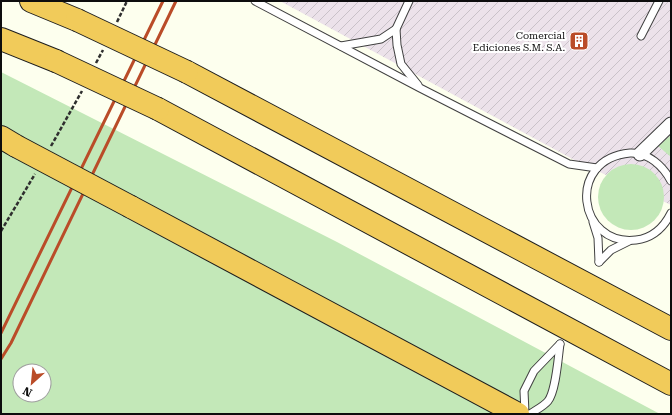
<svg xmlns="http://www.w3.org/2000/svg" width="672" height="415" viewBox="0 0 672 415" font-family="'Roboto Serif',serif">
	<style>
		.industrial { fill: url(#industrial-furrows) }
		.grass { fill: #c3e8b8; fill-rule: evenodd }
		.park { fill: url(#park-tufts) }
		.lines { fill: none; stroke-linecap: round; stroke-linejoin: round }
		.lane-casing { stroke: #404040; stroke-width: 9 }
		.street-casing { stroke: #404040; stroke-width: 15 }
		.highway-casing { stroke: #1e1e1e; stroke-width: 24 }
		.path { stroke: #2f2f2f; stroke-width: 2.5; stroke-dasharray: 4 2; stroke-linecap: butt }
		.lane { stroke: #fff; stroke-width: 7 }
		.street { stroke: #fff; stroke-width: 13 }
		.highway { stroke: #f1cb5a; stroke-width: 22 }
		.rail { stroke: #ba4c28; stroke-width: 3 }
		.highway-bridge-casing { stroke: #1e1e1e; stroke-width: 24; stroke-linecap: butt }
		.highway-bridge { stroke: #f1cb5a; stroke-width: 22 }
		.labels { text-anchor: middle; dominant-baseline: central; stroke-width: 4; stroke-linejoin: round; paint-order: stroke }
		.poi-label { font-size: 10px; fill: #0d0d0d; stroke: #fff; text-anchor: end }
	</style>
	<defs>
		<pattern id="industrial-furrows" width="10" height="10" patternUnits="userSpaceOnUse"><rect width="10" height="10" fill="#ece2ea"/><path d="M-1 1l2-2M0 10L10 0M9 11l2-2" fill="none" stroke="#c9c1c8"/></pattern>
		<pattern id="park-tufts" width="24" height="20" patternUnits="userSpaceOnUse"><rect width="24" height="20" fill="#c3e8b8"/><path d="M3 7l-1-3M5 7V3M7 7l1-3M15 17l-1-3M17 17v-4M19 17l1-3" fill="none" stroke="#a6c69d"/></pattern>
	</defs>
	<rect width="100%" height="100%" fill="#fdffee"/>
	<!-- industrial -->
	<polygon class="industrial" points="280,1 671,1 671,205 578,162"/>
	<!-- grass -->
	<g class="grass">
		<path d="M1,72L337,242L660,414H1ZM20,371H44V395H20Z"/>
		<circle cx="631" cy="197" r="33"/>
	</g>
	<!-- park -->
	<polygon class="park" points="671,135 671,157 658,146"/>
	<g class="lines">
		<!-- lane casing -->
		<g class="lane-casing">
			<g id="lane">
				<polyline points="255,1 420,88 569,164 597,168"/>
				<polyline points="396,29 409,1"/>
				<polyline points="641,36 659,1"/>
				<polyline points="341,46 381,39 396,29 397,45 401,64 418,85"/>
				<path d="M671,181C663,166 648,152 630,153C565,159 578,247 636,240C653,238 664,227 671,213"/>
				<polyline points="593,222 598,238 599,262"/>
				<polyline points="599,262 611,250 629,241"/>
				<polyline points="525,413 524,391 534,371 560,344"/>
				<path d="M530,414C536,410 544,406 548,401C556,391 558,358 560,344"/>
			</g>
		</g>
		<!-- street casing -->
		<g class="street-casing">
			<polyline id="street" points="640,154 671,124"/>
		</g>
		<!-- highway casing -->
		<g class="highway-casing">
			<g id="highway">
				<polyline points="31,1 77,20"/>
				<polyline points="1,39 56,61"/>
				<polyline points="187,72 671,329"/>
				<polyline points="158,109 671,384"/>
				<polyline points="1,137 16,146"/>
				<polyline points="131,207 518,414"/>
			</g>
		</g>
		<!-- path -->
		<g class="path">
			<polyline points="117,22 127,1"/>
			<polyline points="96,63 103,50"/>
			<polyline points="51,146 82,91"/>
			<polyline points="1,231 35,174"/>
		</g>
		<!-- lane -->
		<use href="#lane" class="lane"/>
		<!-- street -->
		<use href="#street" class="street"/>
		<!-- highway -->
		<use href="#highway" class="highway"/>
		<!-- rail -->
		<g class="rail">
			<polyline points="1,333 163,1"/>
			<polyline points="1,359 11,343 176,1"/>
		</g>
		<!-- highway-bridge casing -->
		<g class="highway-bridge-casing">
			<g id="highway-bridge">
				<polyline points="77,20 187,72"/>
				<polyline points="56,61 158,109"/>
				<polyline points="16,146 131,207"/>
			</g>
		</g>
		<!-- highway-bridge -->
		<use href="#highway-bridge" class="highway-bridge"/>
	</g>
	<!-- icons -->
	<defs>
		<g id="building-square" transform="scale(1)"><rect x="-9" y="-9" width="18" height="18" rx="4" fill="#ba4c28" stroke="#fff"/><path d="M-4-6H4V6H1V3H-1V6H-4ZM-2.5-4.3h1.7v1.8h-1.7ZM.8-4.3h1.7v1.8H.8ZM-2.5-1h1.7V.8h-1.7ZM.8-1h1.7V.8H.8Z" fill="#fff"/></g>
	</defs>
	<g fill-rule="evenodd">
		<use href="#building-square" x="579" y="41"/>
	</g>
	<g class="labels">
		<!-- poi labels -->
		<g class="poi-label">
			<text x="565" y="35">Comercial<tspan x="565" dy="12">Ediciones S.M. S.A.</tspan></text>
		</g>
	</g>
	<!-- border -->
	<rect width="672" height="415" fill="none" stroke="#0d0d0d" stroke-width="4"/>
	<!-- north arrow -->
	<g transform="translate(32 383) rotate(207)"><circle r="19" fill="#ffffff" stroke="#9e9e9e"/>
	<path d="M0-3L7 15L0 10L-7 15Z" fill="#ba4c28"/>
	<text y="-6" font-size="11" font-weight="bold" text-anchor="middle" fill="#0d0d0d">N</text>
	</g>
</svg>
